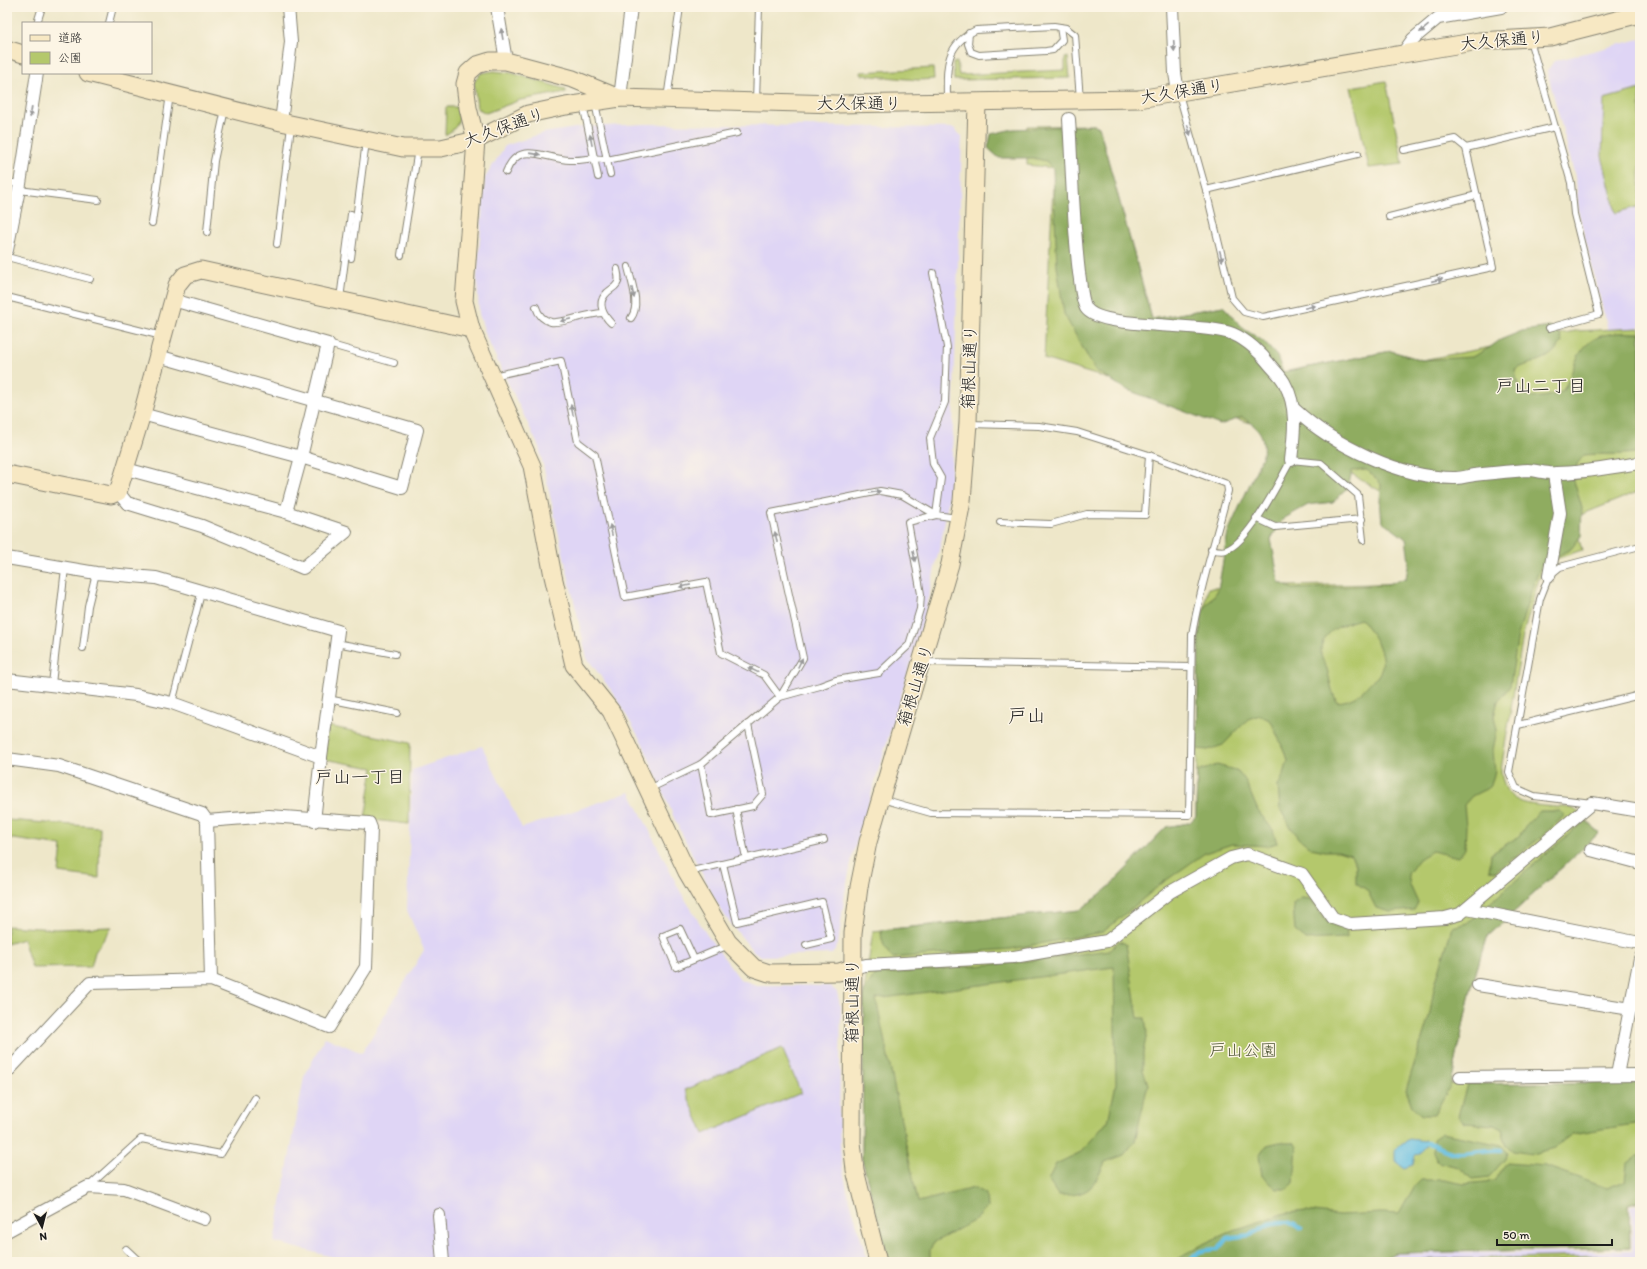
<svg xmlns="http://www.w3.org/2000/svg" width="1647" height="1269" viewBox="0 0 1647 1269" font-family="Itim,'Klee One',sans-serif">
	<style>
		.built { fill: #dfd5f5 }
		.green { fill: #b4c86c; stroke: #687244 }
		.forest { fill: #8fac60; stroke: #56643e; fill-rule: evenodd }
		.water { fill: #64bee1; stroke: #406d7e }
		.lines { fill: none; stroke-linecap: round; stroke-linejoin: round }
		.stream { stroke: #64bee1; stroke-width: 4.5 }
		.lane-casing { stroke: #858272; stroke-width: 8 }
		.street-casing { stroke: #858272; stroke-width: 14 }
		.secondary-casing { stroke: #858272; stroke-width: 19 }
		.lane { stroke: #fff; stroke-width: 6 }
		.street { stroke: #fff; stroke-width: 12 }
		.secondary { stroke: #f7e8c3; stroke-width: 17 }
		.oneway { fill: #999 }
		.labels { text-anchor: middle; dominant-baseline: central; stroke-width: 3; stroke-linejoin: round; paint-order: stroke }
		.street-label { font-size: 17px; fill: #1c1c1c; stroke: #fcf5e5 }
		.park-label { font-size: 17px; fill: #515838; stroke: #fcf5e5 }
		.neighbourhood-label { font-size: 18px; fill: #1c1c1c; stroke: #fcf5e5 }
		.quarter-label { font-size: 19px; fill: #1c1c1c; stroke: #fcf5e5 }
	</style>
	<rect width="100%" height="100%" fill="#fcf5e5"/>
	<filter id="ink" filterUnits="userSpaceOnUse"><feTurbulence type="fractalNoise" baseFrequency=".025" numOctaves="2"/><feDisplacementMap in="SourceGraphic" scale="8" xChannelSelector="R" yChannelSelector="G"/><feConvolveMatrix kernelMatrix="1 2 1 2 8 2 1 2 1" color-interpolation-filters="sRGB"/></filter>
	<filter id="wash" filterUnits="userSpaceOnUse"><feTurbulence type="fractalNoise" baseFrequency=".012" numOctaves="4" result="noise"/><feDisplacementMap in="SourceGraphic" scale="16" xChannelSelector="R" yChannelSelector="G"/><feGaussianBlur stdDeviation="0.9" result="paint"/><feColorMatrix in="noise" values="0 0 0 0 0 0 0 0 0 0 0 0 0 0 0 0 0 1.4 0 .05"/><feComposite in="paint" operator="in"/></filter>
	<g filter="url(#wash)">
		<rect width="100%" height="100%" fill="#eee7c9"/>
		<!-- built -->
		<g class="built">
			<polygon points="1640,39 1640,328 1608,330 1579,214 1576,180 1547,71 1554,61"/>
			<polygon points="646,124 954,128 962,137 952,454 950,490 943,532 922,626 853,854 845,892 838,945 832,954 761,956 752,950 721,911 675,820 643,744 614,694 587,658 539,447 487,339 479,314 477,276 485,178 505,146 543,133 582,127"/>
			<polygon points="482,746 522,828 630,792 679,889 707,935 740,979 756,985 830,986 837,992 841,1009 839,1123 841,1161 847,1190 868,1262 352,1262 274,1242 304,1077 325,1037 362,1053 424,950 407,910 412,770"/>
			<polygon points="1640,1203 1640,1262 1379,1262 1395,1254 1632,1251 1631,1206"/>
		</g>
		<!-- green -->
		<g class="green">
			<polygon points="1068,57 1070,78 954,80 953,63 957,62 959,75 1065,70 1065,58"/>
			<polygon points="933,68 934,79 918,80 862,75 860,72"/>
			<polygon points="494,71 512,73 565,89 566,92 520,100 486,113 477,108 474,82 481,73"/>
			<polygon points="1386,81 1403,164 1369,168 1351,87"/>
			<polygon points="1640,89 1640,206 1616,213 1602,156 1604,99"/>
			<path d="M446,107H459C460,121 458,128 445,135Z"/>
			<path d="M1095,125L1099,127L1152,319L1223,306L1283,372L1391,351L1422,360L1575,331L1640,328V491L1573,518L1582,550L1556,559L1543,569L1538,582L1523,635L1501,770C1504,806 1527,804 1557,807C1561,807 1568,807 1572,808C1579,811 1593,827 1599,833L1486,938L1470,993L1451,1084L1640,1082V1201L1629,1204L1630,1248L1395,1253L1376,1262H889L862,1159L864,992L873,931L1080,910L1109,887L1166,827L1189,823L1196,816L1199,636L1208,588L1414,583L1423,517L1286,434L1044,359L1054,168L1027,165V126Z"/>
			<polygon points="328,726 410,743 409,824 365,819 373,768 324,759"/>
			<polygon points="7,820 100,827 99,878 59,873 62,846 7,838"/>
			<polygon points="7,926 55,929 112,927 95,952 91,967 32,968 23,939 7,944"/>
			<polygon points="782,1048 801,1093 704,1134 685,1090"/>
			<polygon points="1609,1256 1609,1262 1395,1262 1395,1260"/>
		</g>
		<!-- forest -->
		<g class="forest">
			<path d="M1095,125L1099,127L1152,319L1223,306L1244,329L1263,341L1277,356L1283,372L1391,351L1422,360L1472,357L1489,348L1500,340L1522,331L1550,327L1560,334L1562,342C1547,364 1535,359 1515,370C1520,404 1535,400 1562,392C1568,382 1571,374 1575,363C1588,332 1610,332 1640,333V452C1621,456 1603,453 1584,455L1577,464L1574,481L1582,508L1581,536L1571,549L1542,564L1533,585L1518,635L1510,686L1498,701L1494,716L1497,730L1493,750L1495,772L1490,787L1472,796L1464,805L1466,826L1465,849L1458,857L1432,851L1419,859L1408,874L1410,885L1418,903L1414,910L1390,912L1376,908L1367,890L1356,883V865L1351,855L1338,851H1325L1311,848L1300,839L1290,826L1280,809L1278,786L1284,774L1288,760L1271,721L1260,715L1248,719L1223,745L1208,750L1197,749L1199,636L1203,610L1218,590L1228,532L1263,455C1265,434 1259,428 1242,417L1220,425L1125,389L1095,370L1064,314L1057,266L1053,169L1046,161L1033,158H999L988,148L991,134L1013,129ZM1367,470L1381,484L1380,502L1382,521L1406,539L1409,561L1406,578L1384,585L1293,589L1279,582L1271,539L1283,519L1308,505L1333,502L1348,488L1352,471ZM1361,619C1372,633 1392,659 1377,677C1374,680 1370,682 1368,685C1359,696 1350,701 1337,702C1330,688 1331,683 1327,669C1326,665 1322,660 1321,655C1319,631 1343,624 1361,619Z"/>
			<path d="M1217,765L1238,771L1245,780L1258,811L1273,830L1277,843L1267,846L1232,844L1205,853L1161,884L1103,932L1011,949L892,958C885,949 881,942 881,930L1080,910L1109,887L1166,827L1189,823L1196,816L1197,772Z"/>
			<polygon points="1540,811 1560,811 1565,815 1540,838 1496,871 1489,870 1491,854 1519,836 1526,825"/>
			<polygon points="1585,820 1599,833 1486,938 1470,993 1451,1084 1434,1115 1421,1115 1412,1106 1406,1090 1430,1013 1434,988 1452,927 1467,923"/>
			<polygon points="1301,898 1311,899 1325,920 1347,931 1346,938 1306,940 1295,931 1293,904"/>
			<path d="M1119,941L1126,944L1138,1018H1145L1147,1033L1143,1053V1070L1148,1084L1135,1141L1124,1155L1105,1162C1093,1189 1089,1196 1058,1195L1048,1180L1056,1164L1081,1152L1108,1121L1116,1084L1114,967L876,999L918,1202L974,1188L986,1194L987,1207L977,1219L933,1243L930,1250V1262H889L862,1159L864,992L875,975L1018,962L1110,950Z"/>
			<polygon points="1640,1082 1640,1123 1572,1134 1554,1148 1532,1154 1513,1151 1506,1145 1502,1129 1494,1125 1464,1123 1458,1116 1467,1084"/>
			<polygon points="1442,1133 1502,1145 1507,1152 1505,1159 1489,1177 1473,1179 1458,1167 1438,1162 1433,1152 1433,1139"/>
			<polygon points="1280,1142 1294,1142 1297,1147 1294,1183 1287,1189 1277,1189 1262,1176 1259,1156 1267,1145"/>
			<polygon points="1637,1156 1640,1156 1640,1201 1629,1204 1630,1248 1395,1253 1376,1262 1173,1262 1205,1243 1234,1230 1286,1213 1306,1211 1339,1215 1382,1213 1399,1214 1414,1187 1421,1180 1444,1180 1464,1184 1494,1181 1507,1163 1545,1166 1607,1188 1625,1181 1627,1164"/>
		</g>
		<!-- water -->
		<polygon class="water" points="1409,1139 1426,1141 1426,1145 1420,1154 1415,1155 1413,1165 1404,1168 1396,1162 1396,1149"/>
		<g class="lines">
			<!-- stream -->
			<g class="stream">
				<path d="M1426,1143C1437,1144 1445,1152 1456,1153C1472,1154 1486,1148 1501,1150"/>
				<path d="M1189,1262C1201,1248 1200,1251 1218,1249L1227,1238L1250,1235L1269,1224L1280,1222H1288L1301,1228"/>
			</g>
		</g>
	</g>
	<g filter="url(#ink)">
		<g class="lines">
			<!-- lane casing -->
			<g class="lane-casing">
				<g id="lane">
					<polyline points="37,23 42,7"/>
					<polyline points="109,23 113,7"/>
					<polyline points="969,33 968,44 971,52 979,55 1046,51 1053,50 1062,40 1060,27"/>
					<polyline points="1179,94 1206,190 1232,298 1244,312 1263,317 1493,267 1466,148 1555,127 1530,40"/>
					<polyline points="667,99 680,7"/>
					<polyline points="756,101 759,7"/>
					<path d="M947,102C947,70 943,46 976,30L1054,26L1066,28L1075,35L1080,99"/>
					<polyline points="595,103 610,174"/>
					<polyline points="583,104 598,177"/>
					<polyline points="1404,150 1455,139 1466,148"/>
					<path d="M506,172C519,139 544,159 570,160C585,161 590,156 607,160L737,133"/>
					<polyline points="7,182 20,184"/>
					<polyline points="19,190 98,200"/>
					<polyline points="1206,190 1358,154"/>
					<polyline points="1389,217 1477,195"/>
					<polyline points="152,223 170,94"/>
					<polyline points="207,232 214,161 225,109"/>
					<polyline points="277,244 291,126"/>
					<polyline points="401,255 418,149"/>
					<polyline points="7,257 90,279"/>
					<polyline points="351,258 366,141"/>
					<path d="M628,267C631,281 641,305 631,318"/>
					<polyline points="933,273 947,347 945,402 930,438 933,464 941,478 936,515 957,518"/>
					<polyline points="7,297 162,336"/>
					<polyline points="340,299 351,214"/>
					<path d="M536,307C538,314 543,320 551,322C563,324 588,313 603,313"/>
					<path d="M611,323C604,316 597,304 605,295C608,290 614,289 617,284C620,280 618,274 617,269"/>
					<polyline points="1549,328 1599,314 1574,214 1571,183 1555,127"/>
					<polyline points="328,344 394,363"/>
					<polyline points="493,376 561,361 578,442 595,455 625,597 706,582 721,653 764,675 780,697"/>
					<polyline points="1256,518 1275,527 1362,519"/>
					<polyline points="1000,522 1051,524 1087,514 1145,515 1149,455"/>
					<path d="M1211,549C1215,550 1222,552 1226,550C1249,542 1279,482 1291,460L1321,463L1358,495L1363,540"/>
					<polyline points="336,643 395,654"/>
					<polyline points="83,648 88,606 96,573"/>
					<polyline points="922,662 1191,667"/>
					<polyline points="52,684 65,568"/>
					<polyline points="328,699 397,713"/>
					<polyline points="172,703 202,590"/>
					<polyline points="1518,725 1640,695"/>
					<polyline points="701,764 711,815 753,806 763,794 748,724"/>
					<polyline points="649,789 701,764 780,697 803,658 771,513 880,491 902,495 936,515 908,522 921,594 920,609 909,645 879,673 836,680 820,686 780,697"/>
					<path d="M882,799L931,813L1189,815L1192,635C1200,586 1216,539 1228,491L1227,484L1149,455L1077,432L1039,426L970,424"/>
					<polyline points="1592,803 1534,796 1516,788 1509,772 1540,599 1549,576 1560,567 1640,546"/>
					<polyline points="736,809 746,858"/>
					<polyline points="723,864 737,922 822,902 831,939 806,945"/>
					<polyline points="688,872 824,840"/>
					<polyline points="694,959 680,929 663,936 676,967 729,945"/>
					<polyline points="89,1186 141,1139 221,1154 255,1098"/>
					<polyline points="126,1249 140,1262"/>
				</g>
			</g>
			<!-- street casing -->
			<g class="street-casing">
				<g id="street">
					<polyline points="497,7 506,61"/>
					<polyline points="1172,7 1175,73 1178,92"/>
					<polyline points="1403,53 1413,39 1438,18 1501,7"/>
					<polyline points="620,98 631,7"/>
					<path d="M1069,119C1072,170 1073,222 1079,273C1081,283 1081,299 1086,308C1100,330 1204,322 1233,334C1247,340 1261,353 1270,365C1275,371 1282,377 1285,384C1298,408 1294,434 1291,460"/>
					<polyline points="281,122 291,42 288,7"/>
					<polyline points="7,250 20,184 37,73"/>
					<polyline points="173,300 328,344 301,457 286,512"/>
					<path d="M1294,409C1333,445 1402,479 1456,478C1462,478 1468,476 1474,475C1492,473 1510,471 1528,470C1537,470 1546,474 1556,473C1584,473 1612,467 1640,463"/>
					<polyline points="142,414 301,457 402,488 417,430 158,356"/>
					<polyline points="118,492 127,503 202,526 303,568 346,532 286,512 126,469"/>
					<polyline points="7,558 96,573 156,578 338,631 321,757"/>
					<polyline points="1549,576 1560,513 1554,474"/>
					<polyline points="7,680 136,695 172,703 321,757 314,821"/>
					<polyline points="7,759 59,766 202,814 207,821 211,980"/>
					<polyline points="1591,850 1640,863"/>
					<polyline points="1467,909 1640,943"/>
					<polyline points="852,968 866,965 1014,957 1107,941 1170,892 1231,858 1247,854 1302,874 1333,918 1350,924 1445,918 1460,914 1592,803 1640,811"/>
					<polyline points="1478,985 1631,1009"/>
					<polyline points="7,1072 90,983 211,980 329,1027 366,967 371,828 369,823 269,816 207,821"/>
					<polyline points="1617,1075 1640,958"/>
					<polyline points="1460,1077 1640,1075"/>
					<polyline points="439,1215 443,1262"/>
					<polyline points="7,1231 88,1187 124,1189 204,1219"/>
				</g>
			</g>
			<!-- secondary casing -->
			<g class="secondary-casing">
				<g id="secondary">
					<polyline points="7,49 23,54"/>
					<polyline points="88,73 281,122 403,148 441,148 476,140 528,114 566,106 620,98 836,104 1139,99 1479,41 1550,37 1640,14"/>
					<polyline points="619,98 573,79 506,61 490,61 477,65 468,73 465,84 468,108 476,140 464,301 471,329 532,466 553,576 574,665 611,711 687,872 728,942 754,968 769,973 839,972 852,968"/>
					<polyline points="7,474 111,495 118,492 142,414 177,285 185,275 201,270 471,329"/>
					<polyline points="878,1262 855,1170 852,1142 853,933 859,887 868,842 950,564 962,501 968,423 977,103"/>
				</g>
			</g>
			<!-- lane -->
			<use href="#lane" class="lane"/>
			<!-- street -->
			<use href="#street" class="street"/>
			<!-- secondary -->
			<use href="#secondary" class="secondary"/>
		</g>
		<!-- one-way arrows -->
		<defs><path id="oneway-solid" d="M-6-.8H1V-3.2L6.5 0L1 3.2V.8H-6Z"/></defs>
		<g class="oneway">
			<use href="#oneway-solid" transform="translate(1424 29) rotate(141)"/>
			<use href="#oneway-solid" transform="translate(502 34) rotate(-99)"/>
			<use href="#oneway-solid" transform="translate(1174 46) rotate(87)"/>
			<use href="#oneway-solid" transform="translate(31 112) rotate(99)"/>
			<use href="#oneway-solid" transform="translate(1189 130) rotate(74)"/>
			<use href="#oneway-solid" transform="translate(591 140) rotate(-101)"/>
			<use href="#oneway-solid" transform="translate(535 154) rotate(8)"/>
			<use href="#oneway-solid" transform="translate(1221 256) rotate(76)"/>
			<use href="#oneway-solid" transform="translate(1437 280) rotate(-13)"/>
			<use href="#oneway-solid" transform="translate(633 293) rotate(78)"/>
			<use href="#oneway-solid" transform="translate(1310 307) rotate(-12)"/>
			<use href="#oneway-solid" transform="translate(566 320) rotate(167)"/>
			<use href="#oneway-solid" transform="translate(572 410) rotate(-102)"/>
			<use href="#oneway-solid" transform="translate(875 492) rotate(-9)"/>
			<use href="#oneway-solid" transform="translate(611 530) rotate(-102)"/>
			<use href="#oneway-solid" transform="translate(776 537) rotate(-102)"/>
			<use href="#oneway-solid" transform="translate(914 556) rotate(79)"/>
			<use href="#oneway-solid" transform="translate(685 586) rotate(169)"/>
			<use href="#oneway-solid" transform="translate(800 663) rotate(-64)"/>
			<use href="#oneway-solid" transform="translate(753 670) rotate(-154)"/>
		</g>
	</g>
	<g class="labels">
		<!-- street labels -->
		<g class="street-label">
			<text transform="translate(1502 40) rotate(-5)">大久保通り</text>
			<text transform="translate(1182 91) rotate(-9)">大久保通り</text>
			<text x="859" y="103">大久保通り</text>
			<text transform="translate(504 127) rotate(-20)">大久保通り</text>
			<text transform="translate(969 367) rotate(-88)">箱根山通り</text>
			<text transform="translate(915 685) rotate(-73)">箱根山通り</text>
			<text transform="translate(852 1001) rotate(-90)">箱根山通り</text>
		</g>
		<!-- park labels -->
		<g class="park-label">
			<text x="1243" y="1050">戸山公園</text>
		</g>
		<!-- neighbourhood labels -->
		<g class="neighbourhood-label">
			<text x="1541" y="386">戸山二丁目</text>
			<text x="360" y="777">戸山一丁目</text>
		</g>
		<!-- quarter labels -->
		<g class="quarter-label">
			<text x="1027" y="715">戸山</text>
		</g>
	</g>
	<!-- margin -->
	<rect width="1647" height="1269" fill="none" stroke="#fcf5e5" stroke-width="24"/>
	<!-- legend -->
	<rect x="22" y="22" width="130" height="52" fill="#fcf5e5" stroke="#a29e95"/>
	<rect x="30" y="35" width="20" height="6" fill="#f7e8c3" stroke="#a29e95"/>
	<text x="58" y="42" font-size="12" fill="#1c1c1c">道路</text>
	<rect x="30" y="52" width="20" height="12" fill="#b4c86c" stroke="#a29e95"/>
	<text x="58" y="62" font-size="12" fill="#1c1c1c">公園</text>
	<!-- north arrow -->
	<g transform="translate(42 1227) rotate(173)" stroke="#fcf5e5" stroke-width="3" paint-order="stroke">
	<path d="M0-3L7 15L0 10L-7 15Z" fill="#1c1c1c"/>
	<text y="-6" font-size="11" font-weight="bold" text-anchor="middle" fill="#1c1c1c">N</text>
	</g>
	<!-- scale -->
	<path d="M1497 1239v6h115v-6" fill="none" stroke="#1c1c1c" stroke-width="2"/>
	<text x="1503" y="1239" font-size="12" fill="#1c1c1c" stroke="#fcf5e5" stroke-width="3" paint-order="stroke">50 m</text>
</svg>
